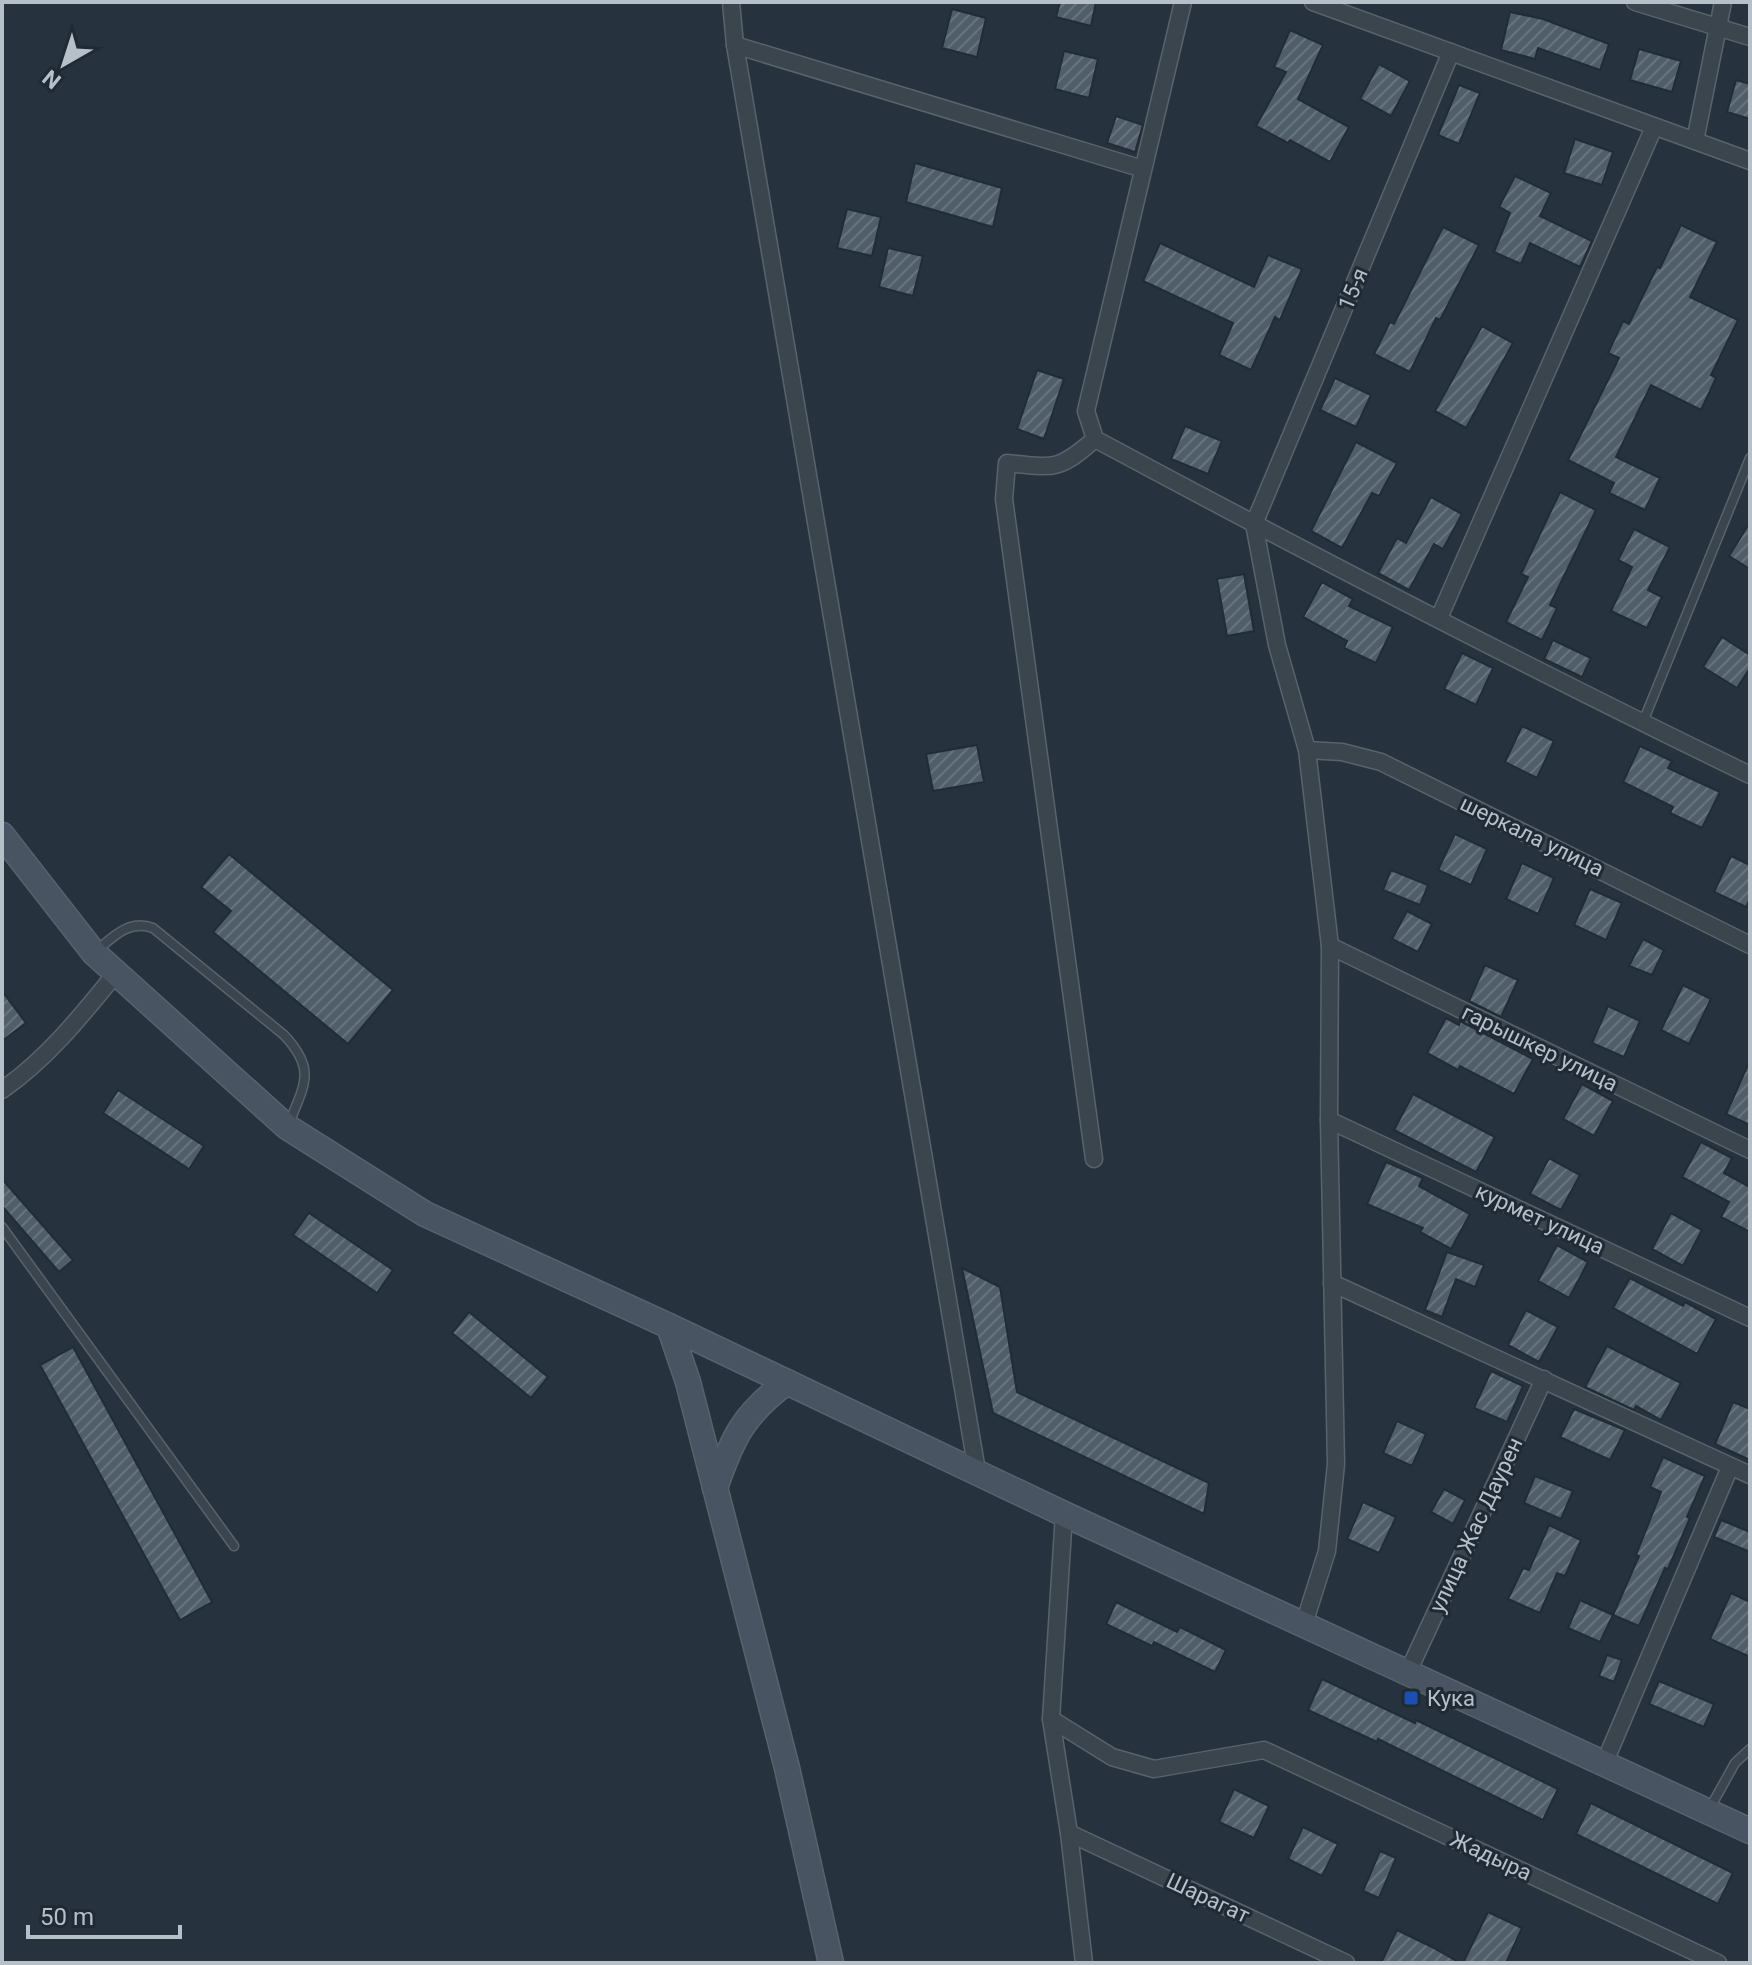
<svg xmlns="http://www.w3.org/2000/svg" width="1752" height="1965" viewBox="0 0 1752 1965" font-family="Roboto,sans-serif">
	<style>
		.building { fill: url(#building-hatch); stroke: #212c36; stroke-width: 2 }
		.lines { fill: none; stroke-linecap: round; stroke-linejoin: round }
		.lane-casing { stroke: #58636c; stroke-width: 11 }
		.street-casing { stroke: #58636c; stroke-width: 19 }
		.secondary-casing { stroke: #58636c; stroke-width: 27 }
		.lane { stroke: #3a454e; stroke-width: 8 }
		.street { stroke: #3a454e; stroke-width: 16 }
		.secondary { stroke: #485461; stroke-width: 24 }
		.transit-dot { fill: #1a4fb4; stroke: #1f2a34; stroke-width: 3 }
		.labels { text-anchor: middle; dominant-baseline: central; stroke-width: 6; stroke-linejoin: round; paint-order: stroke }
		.street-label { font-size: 22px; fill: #b6c0c9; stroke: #1f2a34 }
		.poi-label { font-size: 22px; fill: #b6c0c9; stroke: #1f2a34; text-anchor: start }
	</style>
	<defs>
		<pattern id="building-hatch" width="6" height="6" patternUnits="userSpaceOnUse" patternTransform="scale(2)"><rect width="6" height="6" fill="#4f5e69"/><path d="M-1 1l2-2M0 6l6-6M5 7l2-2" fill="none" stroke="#66737d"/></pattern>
	</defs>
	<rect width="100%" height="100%" fill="#26333e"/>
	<!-- building -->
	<g class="building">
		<polygon points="1060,2 1096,2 1091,26 1056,17"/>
		<polygon points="952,9 986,18 977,57 942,48"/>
		<polygon points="1510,12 1543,19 1609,44 1600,70 1538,48 1535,59 1501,50"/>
		<polygon points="1290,30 1323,45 1298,99 1349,127 1330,162 1290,140 1288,143 1256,126 1286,72 1274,67"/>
		<polygon points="1639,49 1681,61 1672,92 1630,80"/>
		<polygon points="1064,51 1098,59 1089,98 1055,89"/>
		<polygon points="1379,64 1410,81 1391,116 1360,99"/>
		<polygon points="1736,80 1750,84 1750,119 1727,112"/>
		<polygon points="1459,85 1480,93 1459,144 1438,135"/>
		<polygon points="1116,116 1143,125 1135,152 1107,143"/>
		<polygon points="1575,139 1613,152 1602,185 1564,173"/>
		<polygon points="915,163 1002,188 993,227 906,202"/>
		<polygon points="1515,176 1551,193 1540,216 1592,241 1580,267 1530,243 1521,264 1494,252 1510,213 1499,207"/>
		<polygon points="847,209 881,217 872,256 837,248"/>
		<polygon points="1681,225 1717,242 1690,297 1738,320 1711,375 1716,378 1701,410 1651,385 1616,457 1660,478 1645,510 1609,493 1614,483 1568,460 1619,358 1608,353 1623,321 1629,324 1657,267 1660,268"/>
		<polygon points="1443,227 1479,245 1440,320 1436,318 1410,372 1374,354 1390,322 1394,324"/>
		<polygon points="1160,243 1254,287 1268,255 1302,269 1280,320 1275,317 1251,370 1219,355 1233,323 1143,281"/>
		<polygon points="888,248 923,256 913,296 879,287"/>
		<polygon points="1482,326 1513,343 1466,428 1435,411"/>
		<polygon points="1037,370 1064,379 1044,439 1017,429"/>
		<polygon points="1335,378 1371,395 1356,427 1320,410"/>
		<polygon points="1185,426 1222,441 1208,474 1171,459"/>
		<polygon points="1356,442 1397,463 1379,496 1372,493 1342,548 1311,531"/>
		<polygon points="1560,492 1596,510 1550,605 1557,608 1542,640 1506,622 1528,577 1521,574"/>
		<polygon points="1431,497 1462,514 1443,549 1434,544 1409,590 1378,573 1397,538 1406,543"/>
		<polygon points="1750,522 1750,569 1729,556"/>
		<polygon points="1634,529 1670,547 1648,590 1662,597 1647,628 1611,611 1632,567 1618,560"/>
		<polygon points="1244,574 1254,631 1227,636 1217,579"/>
		<polygon points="1322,582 1353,599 1349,606 1393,627 1376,663 1344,648 1347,641 1303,617"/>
		<polygon points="1722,637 1750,655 1750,668 1737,688 1703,667"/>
		<polygon points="1553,640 1591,658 1582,677 1544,659"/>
		<polygon points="1462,653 1493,668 1476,705 1444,689"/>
		<polygon points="1522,726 1554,741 1537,778 1505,762"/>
		<polygon points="977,745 984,782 933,791 926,754"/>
		<polygon points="1640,746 1672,761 1668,768 1720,792 1702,828 1670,813 1673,807 1623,782"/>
		<polygon points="1455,834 1487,849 1471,885 1438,870"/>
		<polygon points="229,854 393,990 348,1044 213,932 231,911 201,887"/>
		<polygon points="1731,856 1750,865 1750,899 1746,907 1714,892"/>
		<polygon points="1522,863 1554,878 1538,914 1506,899"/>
		<polygon points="1391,870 1428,885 1420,905 1383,890"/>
		<polygon points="1590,889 1622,903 1606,940 1574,925"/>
		<polygon points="1407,911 1432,924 1418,952 1392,939"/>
		<polygon points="1643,939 1664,950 1652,975 1629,966"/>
		<polygon points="1485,965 1518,980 1501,1017 1469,1001"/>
		<polygon points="1683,985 1711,999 1689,1044 1661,1030"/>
		<polygon points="2,991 26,1023 2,1041"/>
		<polygon points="1608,1006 1640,1021 1624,1057 1592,1043"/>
		<polygon points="1446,1018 1459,1025 1460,1021 1533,1059 1514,1094 1460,1066 1458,1070 1427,1053"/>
		<polygon points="1750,1060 1750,1125 1726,1114"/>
		<polygon points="1582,1084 1613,1101 1594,1136 1563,1119"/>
		<polygon points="118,1090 204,1146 189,1169 103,1113"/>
		<polygon points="1413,1094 1495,1137 1476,1172 1394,1130"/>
		<polygon points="1701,1142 1732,1158 1724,1173 1750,1187 1750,1232 1721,1217 1729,1202 1682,1177"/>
		<polygon points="1549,1158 1580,1175 1561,1210 1530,1194"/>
		<polygon points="1386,1162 1423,1178 1419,1186 1470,1214 1451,1249 1420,1232 1423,1228 1367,1204"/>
		<polygon points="2,1179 73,1260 59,1272 2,1206"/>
		<polygon points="309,1213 393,1270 377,1293 293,1235"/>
		<polygon points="1671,1213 1702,1230 1683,1266 1652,1249"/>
		<polygon points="1557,1245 1588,1262 1569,1298 1538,1281"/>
		<polygon points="1447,1252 1484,1265 1475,1287 1456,1279 1442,1317 1425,1310"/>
		<polygon points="962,1268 1000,1287 1017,1392 1209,1483 1204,1514 993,1413"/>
		<polygon points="1630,1278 1683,1306 1685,1302 1716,1319 1697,1354 1613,1308"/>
		<polygon points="1526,1310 1558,1327 1539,1362 1508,1345"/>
		<polygon points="469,1312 548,1377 531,1398 452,1333"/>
		<polygon points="1607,1346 1681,1383 1661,1420 1636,1406 1634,1410 1585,1387"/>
		<polygon points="73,1347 212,1602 180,1620 40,1365"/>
		<polygon points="1491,1371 1523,1386 1507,1422 1474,1408"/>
		<polygon points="1733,1402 1750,1409 1750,1460 1715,1444"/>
		<polygon points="1574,1409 1625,1430 1610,1460 1560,1437"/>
		<polygon points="1397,1421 1426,1434 1412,1466 1383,1453"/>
		<polygon points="1663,1457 1705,1476 1687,1517 1690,1518 1668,1569 1665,1568 1639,1626 1613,1615 1639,1556 1636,1555 1661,1492 1650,1487"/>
		<polygon points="1535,1476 1573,1491 1561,1519 1524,1503"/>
		<polygon points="1444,1489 1465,1500 1453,1524 1431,1512"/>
		<polygon points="1363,1502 1396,1517 1379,1553 1347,1539"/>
		<polygon points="1721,1520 1750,1532 1750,1552 1714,1537"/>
		<polygon points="1549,1525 1581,1540 1565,1576 1557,1573 1540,1613 1508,1599 1523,1568 1529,1570"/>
		<polygon points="1731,1593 1750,1602 1750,1657 1710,1639"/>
		<polygon points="1580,1600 1613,1615 1600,1642 1568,1628"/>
		<polygon points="1116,1602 1177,1632 1180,1627 1226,1650 1215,1672 1154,1642 1152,1646 1106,1624"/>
		<polygon points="1607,1655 1622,1660 1614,1682 1599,1676"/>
		<polygon points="1322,1679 1415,1723 1416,1720 1558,1789 1543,1820 1378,1739 1377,1742 1308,1710"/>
		<polygon points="1659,1681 1714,1704 1704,1727 1649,1704"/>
		<polygon points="1234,1789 1269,1806 1254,1838 1219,1822"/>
		<polygon points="1591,1803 1733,1873 1718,1904 1576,1834"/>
		<polygon points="1303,1827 1338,1844 1322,1876 1288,1859"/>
		<polygon points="1380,1851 1396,1858 1379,1898 1363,1891"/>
		<polygon points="1488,1912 1522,1928 1506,1963 1463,1963"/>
		<polygon points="1397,1930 1432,1947 1460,1963 1381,1963"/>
	</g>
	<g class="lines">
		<!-- lane casing -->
		<g class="lane-casing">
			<g id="lane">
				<polyline points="1643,722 1750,458"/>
				<path d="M95,952C113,937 129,919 153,928L284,1035C316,1069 305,1084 289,1123"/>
				<polyline points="2,1227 234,1546"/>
				<polyline points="1710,1808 1735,1763 1750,1749"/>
			</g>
		</g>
		<!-- street casing -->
		<g class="street-casing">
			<g id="street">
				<polyline points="731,2 735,45 977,1471"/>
				<path d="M1183,2L1086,411L1095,439C1311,555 1529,668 1750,775"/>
				<polyline points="1313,2 1750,161"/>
				<polyline points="1635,2 1750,37"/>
				<polyline points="735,45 1143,169"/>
				<polyline points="1695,141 1723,2"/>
				<polyline points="1254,524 1277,645 1307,750 1330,946 1329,1120 1336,1464 1327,1551 1304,1624"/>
				<polyline points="1254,524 1451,52"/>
				<polyline points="1439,618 1654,127"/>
				<polyline points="1307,750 1342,752 1381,762 1750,945"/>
				<polyline points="1330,946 1750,1150"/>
				<path d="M2,1090C47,1059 82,1015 116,973"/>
				<polyline points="1329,1120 1750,1318"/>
				<path d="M1094,1159L1004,499L1007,463C1055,468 1058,471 1095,439"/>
				<polyline points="1332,1283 1750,1475"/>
				<polyline points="1064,1514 1051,1719 1069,1833 1084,1963"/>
				<polyline points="1408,1672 1544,1379"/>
				<polyline points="1051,1719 1112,1757 1154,1769 1264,1750 1718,1963"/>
				<polyline points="1604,1764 1730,1467"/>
				<polyline points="1069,1833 1346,1963"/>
			</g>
		</g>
		<!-- secondary casing -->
		<g class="secondary-casing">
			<g id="secondary">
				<polyline points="2,835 94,953 287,1127 425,1214 669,1326 1064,1514 1750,1831"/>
				<polyline points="669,1326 688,1382 787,1768 831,1963"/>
				<path d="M715,1488C732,1439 743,1414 787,1382"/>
			</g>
		</g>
		<!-- lane -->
		<use href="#lane" class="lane"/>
		<!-- street -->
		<use href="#street" class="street"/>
		<!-- secondary -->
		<use href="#secondary" class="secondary"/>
	</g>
	<!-- markers -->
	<rect class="transit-dot" x="1403" y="1690" width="16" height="16" rx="4"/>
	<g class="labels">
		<!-- street labels -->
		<g class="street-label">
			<text transform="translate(1353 289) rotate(-67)">15-я</text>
			<text transform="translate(1532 836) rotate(26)">шеркала улица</text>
			<text transform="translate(1540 1048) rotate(26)">гарышкер улица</text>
			<text transform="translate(1540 1219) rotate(25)">курмет улица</text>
			<text transform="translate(1476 1525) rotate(-65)">улица Жас Даурен</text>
			<text transform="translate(1491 1856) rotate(25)">Жадыра</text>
			<text transform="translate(1208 1898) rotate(25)">Шарагат</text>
		</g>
		<!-- poi labels -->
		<g class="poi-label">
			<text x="1427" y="1698">Кука</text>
		</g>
	</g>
	<!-- border -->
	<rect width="1752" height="1965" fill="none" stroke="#b6c0c9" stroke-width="8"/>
	<!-- north arrow -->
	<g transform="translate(64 64) rotate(219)" stroke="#1f2a34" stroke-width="6" paint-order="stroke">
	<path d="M0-6L14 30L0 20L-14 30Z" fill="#b6c0c9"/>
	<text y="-12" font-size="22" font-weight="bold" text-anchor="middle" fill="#b6c0c9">N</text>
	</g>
	<!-- scale -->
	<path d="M28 1925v12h152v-12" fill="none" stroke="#b6c0c9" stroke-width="4"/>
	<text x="40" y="1925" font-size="24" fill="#b6c0c9" stroke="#1f2a34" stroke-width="6" paint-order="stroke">50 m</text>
</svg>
